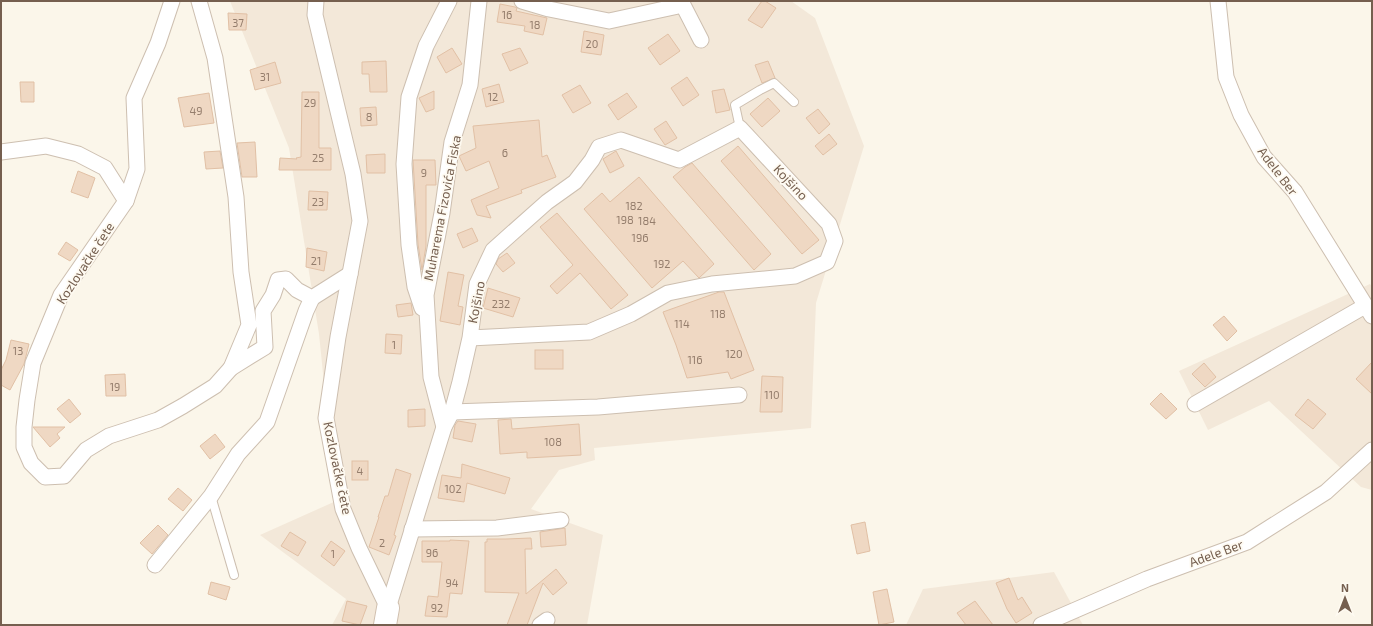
<svg xmlns="http://www.w3.org/2000/svg" width="1373" height="626" viewBox="0 0 1373 626" font-family="'Exo 2',sans-serif">
	<style>
		.residential { fill: #f3e8d9 }
		.building { fill: #efd8c3; stroke: #e1c0a5 }
		.lines { fill: none; stroke-linecap: round; stroke-linejoin: round }
		.lane-casing { stroke: #cdbfb0; stroke-width: 10 }
		.street-casing { stroke: #cdbfb0; stroke-width: 17 }
		.secondary-casing { stroke: #d0bfae; stroke-width: 24 }
		.lane { stroke: #fff; stroke-width: 8 }
		.street { stroke: #fff; stroke-width: 15 }
		.secondary { stroke: #fff; stroke-width: 22 }
		.labels { text-anchor: middle; dominant-baseline: central; stroke-width: 3.5; stroke-linejoin: round; paint-order: stroke }
		.number-label { font-size: 11px; fill: #947d6c }
		.street-label { font-size: 13px; fill: #755f4f; stroke: #fefaf1 }
	</style>
	<rect width="100%" height="100%" fill="#fbf6ea"/>
	<!-- residential -->
	<g class="residential">
		<polygon points="230,1 791,1 815,18 864,146 816,303 811,428 594,448 595,460 559,470 531,509 603,535 587,625 332,625 346,599 260,535 336,501 319,334 289,148"/>
		<polygon points="1370,284 1372,287 1372,490 1361,487 1269,401 1208,430 1179,371"/>
		<polygon points="1054,572 1083,625 906,625 923,589"/>
	</g>
	<!-- building -->
	<g class="building">
		<polygon points="762,1 765,1 776,8 762,28 748,20"/>
		<polygon points="500,4 515,7 517,8 516,11 547,18 543,35 524,31 525,26 497,22"/>
		<polygon points="228,13 247,14 246,30 229,30"/>
		<polygon points="584,31 604,35 601,55 581,52"/>
		<polygon points="668,34 680,51 660,65 648,48"/>
		<polygon points="452,48 462,64 446,73 437,57"/>
		<polygon points="520,48 528,63 510,71 502,54"/>
		<polygon points="386,61 387,92 370,92 369,74 362,74 362,62"/>
		<polygon points="768,61 775,78 762,83 755,65"/>
		<polygon points="275,62 281,83 255,90 250,70"/>
		<polygon points="687,77 699,95 683,106 671,88"/>
		<polygon points="20,82 34,82 34,102 21,102"/>
		<polygon points="499,84 504,102 486,107 482,89"/>
		<polygon points="580,85 591,103 573,113 562,95"/>
		<polygon points="724,89 730,110 716,113 712,91"/>
		<polygon points="434,91 434,109 426,112 419,98"/>
		<polygon points="302,92 319,92 319,148 331,148 331,170 279,170 280,158 297,159 296,158 301,157"/>
		<polygon points="209,93 214,123 184,127 178,98"/>
		<polygon points="627,93 637,107 618,120 608,105"/>
		<polygon points="768,98 780,111 762,127 750,114"/>
		<polygon points="376,107 377,125 361,126 360,108"/>
		<polygon points="818,109 830,124 819,134 806,118"/>
		<polygon points="539,120 542,157 547,155 556,177 521,190 522,193 486,206 491,218 477,215 471,200 499,188 489,161 466,171 459,156 476,148 473,126"/>
		<polygon points="666,121 677,138 665,145 654,129"/>
		<polygon points="829,134 837,144 823,155 815,146"/>
		<polygon points="255,142 257,177 242,177 237,143"/>
		<polygon points="738,146 819,240 802,254 721,161"/>
		<polygon points="220,151 223,168 206,169 204,152"/>
		<polygon points="616,151 624,166 610,173 603,159"/>
		<polygon points="385,154 385,173 367,173 366,155"/>
		<polygon points="413,160 435,160 436,185 426,185 426,246 422,270 418,244"/>
		<polygon points="692,163 771,254 754,270 673,177 685,167"/>
		<polygon points="78,171 95,178 88,198 71,192"/>
		<polygon points="639,177 714,264 699,278 683,261 652,288 584,209 602,193 610,202"/>
		<polygon points="309,191 328,192 327,210 308,210"/>
		<polygon points="557,213 628,295 611,309 580,273 557,294 550,286 573,265 540,227"/>
		<polygon points="472,228 478,241 463,248 457,234"/>
		<polygon points="66,242 78,250 70,261 58,254"/>
		<polygon points="307,248 327,252 324,271 306,267"/>
		<polygon points="507,253 515,263 503,272 496,264 498,259"/>
		<polygon points="448,272 464,275 458,306 463,307 460,325 440,321"/>
		<polygon points="488,288 520,298 513,317 483,308"/>
		<polygon points="719,292 724,292 754,370 731,379 728,372 687,378 676,345 663,312"/>
		<polygon points="411,303 413,315 398,317 396,305"/>
		<polygon points="1224,316 1237,331 1227,341 1213,325"/>
		<polygon points="386,334 402,335 401,354 385,353"/>
		<polygon points="11,340 29,344 24,364 10,390 1,385 1,370 6,360"/>
		<rect x="535" y="350" width="28" height="19"/>
		<polygon points="1372,362 1372,394 1356,379"/>
		<polygon points="1204,363 1216,377 1205,387 1192,374"/>
		<polygon points="125,374 126,396 106,396 105,375"/>
		<polygon points="762,376 783,377 782,412 760,412"/>
		<polygon points="1161,393 1177,409 1166,419 1150,404"/>
		<polygon points="69,399 81,414 70,423 57,409"/>
		<polygon points="1308,399 1326,414 1313,429 1295,415"/>
		<polygon points="425,409 425,426 408,427 408,410"/>
		<polygon points="511,419 512,429 579,424 581,455 527,458 527,452 500,454 498,420"/>
		<polygon points="458,421 476,424 472,442 453,438 455,425"/>
		<polygon points="33,427 65,427 57,434 60,438 50,447"/>
		<polygon points="215,434 225,447 210,459 200,446"/>
		<rect x="352" y="461" width="16" height="19"/>
		<polygon points="462,464 510,478 505,494 467,483 464,502 438,498 442,475 461,478"/>
		<polygon points="396,469 411,474 394,535 396,536 389,555 369,547 379,517 378,517 385,496 388,496"/>
		<polygon points="178,488 192,500 183,511 168,499"/>
		<polygon points="865,522 870,551 857,554 851,525"/>
		<polygon points="158,525 168,535 152,554 140,543"/>
		<polygon points="565,528 566,545 541,547 540,532"/>
		<polygon points="290,532 306,542 298,556 281,546"/>
		<polygon points="531,538 532,549 525,549 526,594 556,569 567,583 553,595 543,583 527,625 507,625 519,593 485,592 485,542 487,542 487,539 506,539"/>
		<polygon points="450,540 469,541 462,594 450,593 447,617 425,616 428,596 438,597 442,562 422,562 422,541 450,541"/>
		<polygon points="331,541 345,551 334,566 321,556"/>
		<polygon points="1009,578 1018,600 1022,597 1032,613 1016,623 1007,609 996,583"/>
		<polygon points="211,582 230,587 226,600 208,594"/>
		<polygon points="887,589 894,622 879,625 873,592"/>
		<polygon points="347,601 367,606 360,625 342,621"/>
		<polygon points="975,601 993,625 966,625 957,613"/>
	</g>
	<g class="lines">
		<!-- lane casing -->
		<g class="lane-casing">
			<g id="lane">
				<polyline points="740,128 735,105 760,90 774,83 794,102"/>
				<polyline points="211,496 234,575"/>
			</g>
		</g>
		<!-- street casing -->
		<g class="street-casing">
			<g id="street">
				<polyline points="172,1 158,43 134,98 137,169 126,201 61,295 33,363 27,400 24,427 24,447 31,463 45,477 64,476 86,450 109,436 158,420 183,406 215,386 231,368"/>
				<polyline points="199,1 215,58 236,197 241,272 249,325 231,368 265,347 263,311 273,295 278,280 286,279 297,290 312,298 350,274"/>
				<polyline points="316,1 315,15 353,174 360,221 338,337 326,418 343,509 359,548 388,608"/>
				<polyline points="522,1 549,9 609,21 683,5 701,40"/>
				<polyline points="1218,1 1226,77 1241,115 1264,157 1295,192 1372,316"/>
				<polyline points="1,152 46,146 78,154 105,168 126,201"/>
				<polyline points="422,308 415,287 409,245 404,164 409,97 426,46 449,1"/>
				<polyline points="1195,404 1365,306"/>
				<polyline points="452,412 598,407 739,395"/>
				<polyline points="444,427 431,377 426,295 442,213 452,142 470,85 479,1"/>
				<polyline points="412,529 497,528 561,520"/>
				<polyline points="155,565 211,496 238,454 267,422 306,311 312,298"/>
				<polyline points="388,608 444,427 452,412 460,382 470,338 477,284 493,250 547,202 575,182 592,160 599,147 621,140 679,160 740,128 829,224 835,241 827,262 795,276 712,284 668,293 631,314 589,332 470,338"/>
				<polyline points="540,625 547,620"/>
				<polyline points="1041,625 1147,579 1247,542 1326,492 1372,450"/>
			</g>
		</g>
		<!-- secondary casing -->
		<g class="secondary-casing">
			<polyline id="secondary" points="385,625 388,608"/>
		</g>
		<!-- lane -->
		<use href="#lane" class="lane"/>
		<!-- street -->
		<use href="#street" class="street"/>
		<!-- secondary -->
		<use href="#secondary" class="secondary"/>
	</g>
	<g class="labels">
		<!-- number labels -->
		<g class="number-label">
			<text x="507" y="14">16</text>
			<text x="238" y="22">37</text>
			<text x="535" y="24">18</text>
			<text x="592" y="43">20</text>
			<text x="265" y="76">31</text>
			<text x="493" y="96">12</text>
			<text x="310" y="102">29</text>
			<text x="196" y="110">49</text>
			<text x="369" y="116">8</text>
			<text x="505" y="152">6</text>
			<text x="318" y="157">25</text>
			<text x="424" y="172">9</text>
			<text x="318" y="201">23</text>
			<text x="634" y="205">182</text>
			<text x="625" y="219">198</text>
			<text x="647" y="220">184</text>
			<text x="640" y="237">196</text>
			<text x="316" y="260">21</text>
			<text x="662" y="263">192</text>
			<text x="501" y="303">232</text>
			<text x="718" y="313">118</text>
			<text x="682" y="323">114</text>
			<text x="394" y="344">1</text>
			<text x="18" y="350">13</text>
			<text x="734" y="353">120</text>
			<text x="695" y="359">116</text>
			<text x="115" y="386">19</text>
			<text x="772" y="394">110</text>
			<text x="553" y="441">108</text>
			<text x="360" y="470">4</text>
			<text x="453" y="488">102</text>
			<text x="382" y="542">2</text>
			<text x="432" y="552">96</text>
			<text x="333" y="553">1</text>
			<text x="452" y="582">94</text>
			<text x="437" y="607">92</text>
		</g>
		<!-- street labels -->
		<g class="street-label">
			<text transform="translate(1278 171) rotate(53)">Adele Ber</text>
			<text transform="translate(791 182) rotate(47)">Kojšino</text>
			<text transform="translate(442 208) rotate(-79)">Muharema Fizovića Fiska</text>
			<text transform="translate(85 263) rotate(-57)">Kozlovačke čete</text>
			<text transform="translate(476 302) rotate(-79)">Kojšino</text>
			<text transform="translate(338 468) rotate(78)">Kozlovačke čete</text>
			<text transform="translate(1216 553) rotate(-20)">Adele Ber</text>
		</g>
	</g>
	<!-- border -->
	<rect width="1373" height="626" fill="none" stroke="#755f4f" stroke-width="4"/>
	<!-- north arrow -->
	<g transform="translate(1345 598)" stroke="#fefaf1" stroke-width="3" paint-order="stroke">
	<path d="M0-3L7 15L0 10L-7 15Z" fill="#755f4f"/>
	<text y="-6" font-size="11" font-weight="bold" text-anchor="middle" fill="#755f4f">N</text>
	</g>
</svg>
